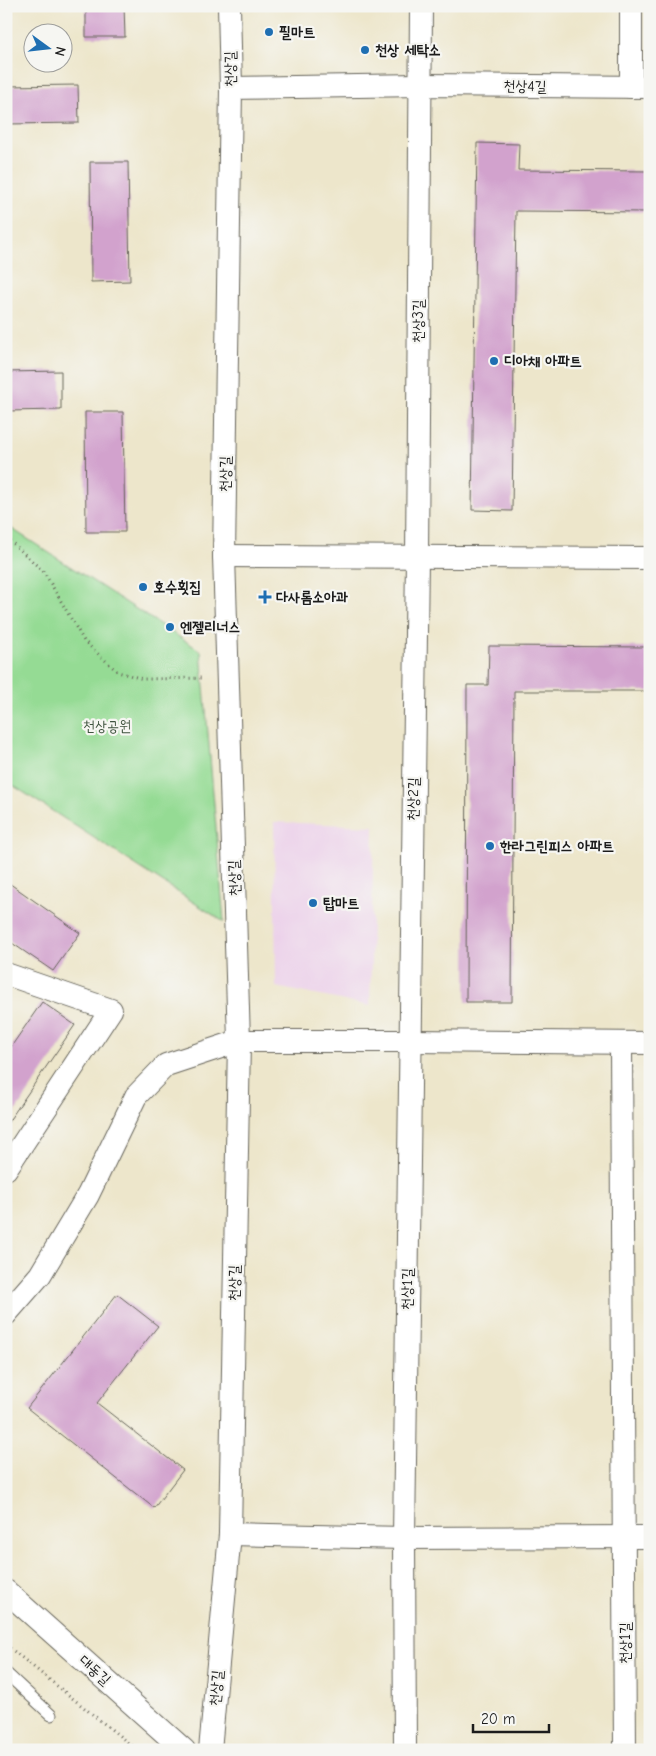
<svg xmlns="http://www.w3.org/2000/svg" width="656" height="1756" viewBox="0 0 656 1756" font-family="'Comic Neue','Poor Story',sans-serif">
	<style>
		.built { fill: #ecd1ea }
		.green { fill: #95db94; stroke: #587c58 }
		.building { fill: #d2a2cd }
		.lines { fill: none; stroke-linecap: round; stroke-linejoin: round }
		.lane-casing { stroke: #656359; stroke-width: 13 }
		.street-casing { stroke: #656359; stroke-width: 24 }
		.path { stroke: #656359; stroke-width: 3; stroke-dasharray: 1 4; stroke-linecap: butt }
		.lane { stroke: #fff; stroke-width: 11 }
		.street { stroke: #fff; stroke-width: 22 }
		.poi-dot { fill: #1f6fb2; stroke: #f6f6f2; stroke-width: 2 }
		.labels { text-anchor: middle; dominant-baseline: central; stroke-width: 4.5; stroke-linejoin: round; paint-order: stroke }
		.poi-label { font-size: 15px; font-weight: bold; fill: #1c1c1c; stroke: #f6f6f2; text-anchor: start }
		.street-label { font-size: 15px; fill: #1c1c1c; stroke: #f6f6f2 }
		.park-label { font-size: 15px; fill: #405540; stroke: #f6f6f2 }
	</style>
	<rect width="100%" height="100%" fill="#f6f6f2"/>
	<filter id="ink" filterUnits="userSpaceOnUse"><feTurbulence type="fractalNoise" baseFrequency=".02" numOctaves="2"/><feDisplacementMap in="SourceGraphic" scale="10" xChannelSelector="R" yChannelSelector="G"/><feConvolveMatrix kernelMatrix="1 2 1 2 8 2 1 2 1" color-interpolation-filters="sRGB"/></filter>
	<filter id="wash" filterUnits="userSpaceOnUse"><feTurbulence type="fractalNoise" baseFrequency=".0096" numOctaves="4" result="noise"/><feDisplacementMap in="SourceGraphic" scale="20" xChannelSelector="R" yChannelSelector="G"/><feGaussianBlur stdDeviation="1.12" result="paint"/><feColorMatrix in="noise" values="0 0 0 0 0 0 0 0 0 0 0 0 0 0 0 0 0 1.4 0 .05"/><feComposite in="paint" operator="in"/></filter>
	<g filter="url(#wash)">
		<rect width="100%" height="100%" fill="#ede6cb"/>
		<!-- built -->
		<polygon class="built" points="274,822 374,826 370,1006 276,987"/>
		<!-- green -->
		<polygon class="green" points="6,525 201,651 224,922 6,781"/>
		<g id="blocks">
			<!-- building -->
			<g class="building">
				<polygon points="86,6 124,6 125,37 86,37"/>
				<polygon points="78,85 79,123 6,124 6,86"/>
				<polygon points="477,143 519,144 518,170 650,171 650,212 516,211 512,511 472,510"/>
				<polygon points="90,162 128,162 130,281 91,282"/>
				<polygon points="61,371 61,410 6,411 6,372"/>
				<polygon points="85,412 123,412 125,532 86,532"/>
				<polygon points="489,646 650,647 650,691 514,691 512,1002 466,1002 467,685 488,685"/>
				<polygon points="6,881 80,933 53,971 6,939"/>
				<polygon points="42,1002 75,1025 6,1125 6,1054"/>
				<polygon points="117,1294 158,1326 97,1403 183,1470 154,1508 27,1408"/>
			</g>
		</g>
	</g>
	<g filter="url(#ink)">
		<use href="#blocks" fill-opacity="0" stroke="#656359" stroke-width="1"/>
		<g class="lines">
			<!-- lane casing -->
			<g class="lane-casing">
				<polyline id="lane" points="6,1673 51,1715"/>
			</g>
			<!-- street casing -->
			<g class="street-casing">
				<g id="street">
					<polyline points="631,87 631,6"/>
					<polyline points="231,88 420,85 650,87"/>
					<polyline points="224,556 650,558"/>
					<polyline points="6,974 111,1010 6,1169"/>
					<polyline points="621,1043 625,1750"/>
					<polyline points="6,1314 40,1275 88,1195 136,1096 166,1065 239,1041 410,1041 650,1043"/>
					<polyline points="230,1534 404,1538 650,1537"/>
					<polyline points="6,1591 184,1750"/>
					<polyline points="210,1750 230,1534 239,1041 224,556 231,88 229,6"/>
					<polyline points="405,1750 404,1538 417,558 421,6"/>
				</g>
			</g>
			<!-- path -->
			<g class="path">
				<polyline points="6,537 44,572 84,641 118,672 143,679 204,678"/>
				<polyline points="6,1645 137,1750"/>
			</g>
			<!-- lane -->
			<use href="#lane" class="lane"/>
			<!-- street -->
			<use href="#street" class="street"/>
		</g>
	</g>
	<!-- markers -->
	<g class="poi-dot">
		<circle cx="269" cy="32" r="5"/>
		<circle cx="365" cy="50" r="5"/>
		<circle cx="494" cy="361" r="5"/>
		<circle cx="143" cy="587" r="5"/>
		<path d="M262.5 589.5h5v5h5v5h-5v5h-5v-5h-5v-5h5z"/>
		<circle cx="170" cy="627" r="5"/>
		<circle cx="490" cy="846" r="5"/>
		<circle cx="313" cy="903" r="5"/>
	</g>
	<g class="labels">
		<!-- poi labels -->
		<g class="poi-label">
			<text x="279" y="32">필마트</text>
			<text x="375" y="50">천상 세탁소</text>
			<text x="504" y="361">디아채 아파트</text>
			<text x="153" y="587">호수횟집</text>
			<text x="276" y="597">다사롬소아과</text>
			<text x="180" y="627">엔젤리너스</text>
			<text x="500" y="846">한라그린피스 아파트</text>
			<text x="323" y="903">탑마트</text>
		</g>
		<!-- street labels -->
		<g class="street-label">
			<text transform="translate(230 69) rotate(-91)">천상길</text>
			<text transform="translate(525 86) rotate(1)">천상4길</text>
			<text transform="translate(418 321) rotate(-90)">천상3길</text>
			<text transform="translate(225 474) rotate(-89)">천상길</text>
			<text transform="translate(413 799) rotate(-89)">천상2길</text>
			<text transform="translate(234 878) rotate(-92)">천상길</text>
			<text transform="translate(234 1283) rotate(-89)">천상길</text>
			<text transform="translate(407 1289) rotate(-89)">천상1길</text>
			<text transform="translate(625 1643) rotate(-90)">천상1길</text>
			<text transform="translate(95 1670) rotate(42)">대동길</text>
			<text transform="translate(216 1688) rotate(-85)">천상길</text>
		</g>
		<!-- park labels -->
		<g class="park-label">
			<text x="107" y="726">천상공원</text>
		</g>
	</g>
	<!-- margin -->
	<rect width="656" height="1756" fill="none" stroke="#f6f6f2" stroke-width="25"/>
	<!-- north arrow -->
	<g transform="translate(48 48) rotate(105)"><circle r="24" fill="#f6f6f2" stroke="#9f9f9c"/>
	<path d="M0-4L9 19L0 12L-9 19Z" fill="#1f6fb2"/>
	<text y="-8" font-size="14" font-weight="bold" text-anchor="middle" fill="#1c1c1c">N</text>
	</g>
	<!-- scale -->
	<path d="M473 1724v8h76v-8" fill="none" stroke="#1c1c1c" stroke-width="2.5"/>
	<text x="481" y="1724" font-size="15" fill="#1c1c1c" stroke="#f6f6f2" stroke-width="4" paint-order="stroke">20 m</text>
</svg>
